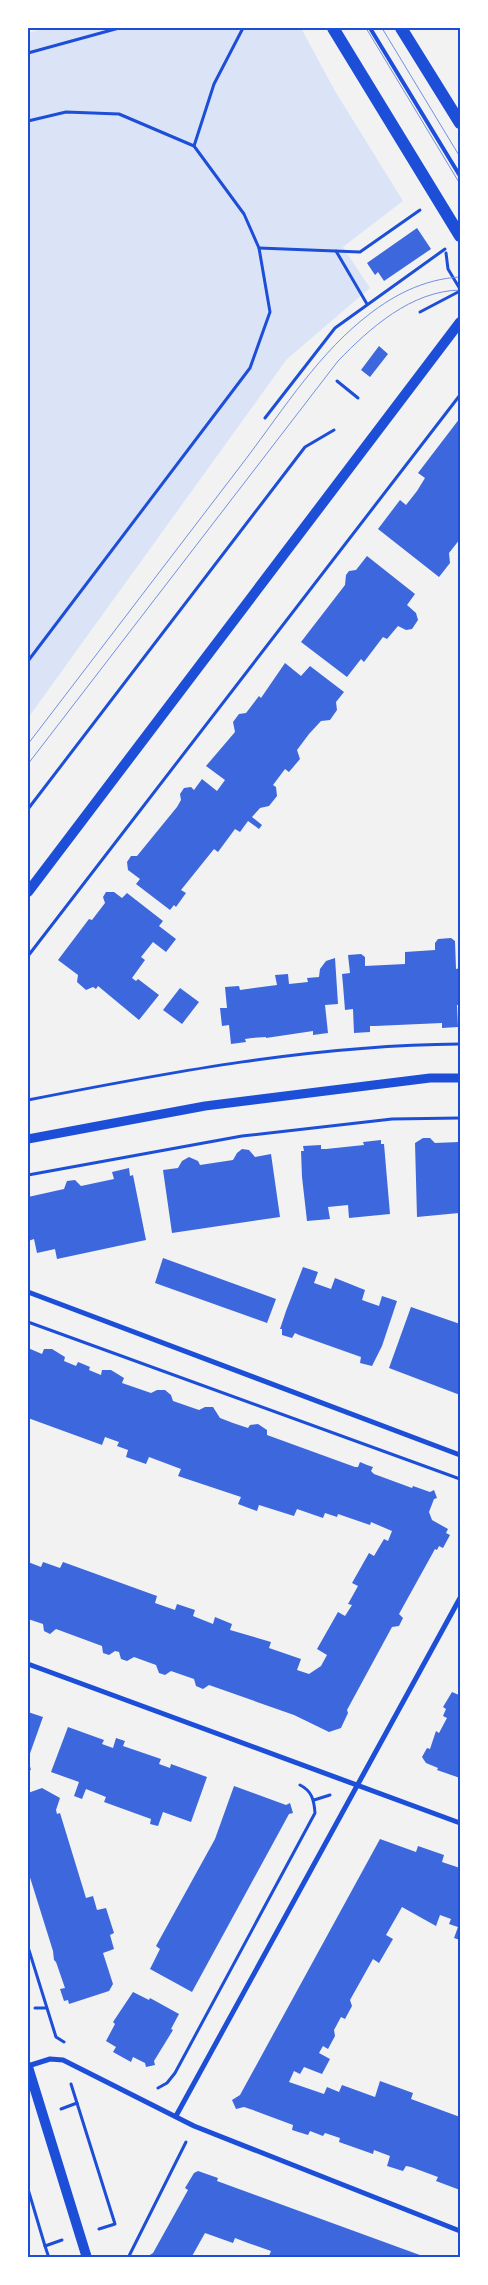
<svg xmlns="http://www.w3.org/2000/svg" width="488" height="2285" viewBox="0 0 488 2285" font-family="'Open Sans',sans-serif">
	<style>
		.green { fill: #dbe4f7 }
		.building { fill: #3d67dc }
		.lines { fill: none; stroke-linecap: round; stroke-linejoin: round }
		.path { stroke: #1d4ed8; stroke-width: 3 }
		.service { stroke: #1d4ed8; stroke-width: 4 }
		.minor { stroke: #1d4ed8; stroke-width: 5 }
		.tertiary { stroke: #1d4ed8; stroke-width: 9 }
		.secondary { stroke: #1d4ed8; stroke-width: 10 }
		.primary { stroke: #1d4ed8; stroke-width: 12 }
		.tram { stroke: #7290e2; stroke-width: 1 }
		.neatline { fill: none; stroke: #1d4ed8; stroke-width: 2 }
	</style>
	<rect width="100%" height="100%" fill="#f2f2f2"/>
	<!-- green -->
	<polygon class="green" points="46,28 301,28 335,91 403,201 343,247 370,288 287,359 28,718 28,33"/>
	<!-- building -->
	<g class="building">
		<polygon points="417,228 431,249 384,281 378,272 375,275 367,263"/>
		<polygon points="379,346 388,354 370,377 361,370"/>
		<polygon points="460,418 460,539 449,553 450,563 439,577 378,529 400,500 406,505 417,491 425,478 418,473"/>
		<polygon points="367,556 415,594 407,605 416,613 418,620 412,629 406,630 398,626 387,639 383,637 364,662 361,659 347,677 301,642 345,585 346,575 349,571 356,570"/>
		<polygon points="285,663 301,676 310,666 344,692 336,702 337,710 330,720 321,721 309,734 297,750 300,759 289,772 285,769 273,785 276,787 277,796 269,806 260,808 252,817 262,825 259,829 248,821 240,832 235,829 218,852 214,849 181,890 186,893 176,907 174,905 170,910 136,884 140,879 128,870 127,862 131,856 137,856 177,807 181,800 180,794 184,788 191,787 194,790 202,779 217,791 225,780 206,766 235,732 233,722 239,714 246,713 259,696 261,698"/>
		<polygon points="106,892 114,892 122,898 127,893 163,921 159,926 176,939 166,952 153,942 141,957 145,960 132,978 136,981 138,979 159,995 139,1020 98,986 96,989 93,987 86,990 77,982 78,975 58,960 89,919 92,920 105,903 103,897"/>
		<polygon points="451,938 455,941 456,969 460,968 460,1005 457,1005 458,1027 442,1028 442,1023 375,1026 370,1026 370,1032 354,1033 353,1009 345,1010 343,985 342,974 350,973 348,955 361,954 365,957 365,966 405,964 405,952 435,950 435,943 438,939"/>
		<polygon points="335,958 338,1004 325,1005 328,1033 313,1035 313,1031 266,1038 266,1037 252,1038 245,1039 246,1042 231,1044 229,1025 222,1026 220,1008 227,1008 225,987 239,986 240,990 277,985 275,975 288,974 289,984 308,982 307,978 319,977 320,969 326,961"/>
		<polygon points="180,988 199,1002 182,1024 163,1010"/>
		<polygon points="423,1138 430,1138 435,1143 459,1142 460,1139 459,1213 417,1217 415,1143"/>
		<polygon points="381,1140 381,1144 384,1144 390,1214 349,1218 348,1205 328,1207 330,1219 307,1221 302,1177 301,1151 304,1151 303,1146 321,1145 321,1149 326,1149 364,1145 363,1142"/>
		<polygon points="242,1149 249,1150 255,1157 271,1154 280,1217 172,1233 163,1170 178,1168 182,1161 189,1157 198,1161 200,1165 233,1160 237,1153"/>
		<polygon points="129,1168 130,1176 133,1175 146,1240 57,1259 55,1249 37,1253 34,1239 28,1241 28,1197 64,1189 67,1181 75,1180 81,1186 114,1179 112,1172"/>
		<polygon points="163,1258 276,1299 267,1323 155,1283"/>
		<polygon points="303,1267 318,1272 314,1283 331,1289 335,1278 365,1290 362,1300 379,1306 382,1296 397,1301 382,1346 372,1366 360,1363 361,1357 299,1335 295,1333 292,1338 282,1335 282,1329 280,1329 286,1311"/>
		<polygon points="411,1307 460,1324 460,1395 389,1368"/>
		<polygon points="28,1348 42,1354 44,1349 52,1349 65,1357 64,1361 76,1366 78,1362 83,1364 90,1367 89,1370 101,1375 102,1370 111,1370 124,1378 122,1383 151,1393 157,1390 165,1390 171,1395 173,1401 199,1410 205,1407 213,1407 220,1418 233,1423 248,1428 250,1425 258,1424 267,1430 267,1435 355,1467 358,1467 360,1462 367,1465 373,1467 371,1471 374,1474 412,1488 413,1486 430,1492 434,1490 437,1498 434,1499 429,1512 432,1520 448,1529 446,1533 450,1535 443,1548 439,1546 437,1550 435,1549 399,1614 403,1618 399,1626 392,1627 347,1710 348,1713 341,1728 329,1732 294,1715 209,1685 203,1689 196,1686 194,1679 171,1671 165,1675 159,1673 156,1665 134,1657 127,1661 121,1659 119,1652 115,1651 109,1655 103,1653 102,1646 56,1629 50,1634 44,1631 43,1624 28,1619 28,1562 41,1567 43,1562 60,1568 63,1562 157,1596 155,1603 175,1610 177,1604 195,1610 193,1616 213,1624 215,1617 232,1624 230,1630 271,1642 269,1648 301,1659 297,1670 309,1674 321,1666 327,1655 317,1649 338,1612 345,1616 352,1605 348,1604 358,1586 352,1583 369,1553 374,1556 384,1539 388,1541 392,1531 371,1522 370,1525 338,1514 337,1517 325,1513 323,1518 297,1509 294,1516 259,1505 257,1511 238,1504 241,1497 178,1476 181,1469 149,1457 146,1464 126,1457 128,1450 117,1446 119,1442 105,1437 102,1445 28,1418"/>
		<polygon points="452,1692 459,1695 460,1693 460,1778 437,1770 438,1768 426,1763 422,1757 427,1748 430,1749 436,1731 439,1733 447,1718 443,1716 446,1709 443,1707"/>
		<polygon points="28,1712 43,1717 28,1759 31,1770 28,1771"/>
		<polygon points="68,1727 104,1740 102,1744 113,1748 116,1738 125,1741 123,1746 161,1759 159,1764 170,1768 171,1764 207,1777 191,1822 163,1812 158,1826 150,1824 151,1819 104,1802 106,1797 86,1789 82,1799 74,1796 79,1782 51,1772"/>
		<polygon points="234,1786 286,1805 290,1803 293,1813 289,1814 192,1992 150,1969 160,1949 156,1946 215,1839"/>
		<polygon points="42,1788 60,1798 56,1810 57,1814 60,1813 86,1898 93,1896 97,1910 106,1908 114,1933 110,1935 114,1949 103,1953 113,1984 109,1991 69,2004 68,2000 64,2001 60,1989 65,1988 56,1962 54,1960 53,1951 28,1871 28,1793"/>
		<polygon points="380,1839 416,1852 418,1846 444,1855 442,1862 460,1868 460,1940 454,1938 458,1927 449,1924 451,1919 440,1915 436,1926 402,1907 386,1935 393,1939 379,1963 373,1959 350,2000 352,2006 345,2019 341,2017 334,2030 335,2036 328,2049 323,2046 319,2053 330,2059 322,2074 304,2067 300,2074 294,2071 289,2082 324,2094 327,2087 339,2092 342,2085 375,2097 380,2081 413,2093 411,2099 460,2117 460,2190 436,2181 438,2177 411,2167 406,2166 403,2171 387,2166 390,2156 374,2150 373,2154 339,2142 340,2138 325,2133 323,2136 310,2131 308,2135 292,2130 293,2125 253,2110 244,2107 236,2109 232,2100 240,2095"/>
		<polygon points="133,1992 149,2000 150,1998 179,2014 171,2029 173,2030 154,2061 155,2065 146,2067 145,2063 133,2057 131,2062 113,2052 116,2047 106,2041 115,2024 113,2022"/>
		<polygon points="198,2171 218,2178 217,2181 428,2258 274,2258 269,2256 271,2251 248,2243 235,2238 233,2243 205,2233 191,2258 145,2258 153,2253 188,2190 185,2188 194,2173"/>
	</g>
	<g class="lines">
		<!-- path -->
		<g class="path">
			<polyline points="28,53 119,28"/>
			<polyline points="28,121 66,112 119,114 194,146 244,214 259,248 270,312 250,368 28,661"/>
			<polyline points="194,146 214,84 243,28"/>
			<polyline points="259,248 360,252 420,210"/>
			<polyline points="336,251 367,304"/>
			<polyline points="446,253 448,269 460,289"/>
			<polyline points="420,312 460,291"/>
			<polyline points="337,381 358,398"/>
			<polyline points="265,418 335,328 445,249"/>
			<polyline points="28,809 305,447 334,430"/>
			<polyline points="28,956 460,395"/>
			<path d="M28,1100C170,1072 314,1045 460,1044"/>
			<polyline points="28,1175 242,1136 392,1119 460,1118"/>
			<polyline points="28,1322 460,1479"/>
			<polyline points="314,1800 330,1795"/>
			<polyline points="28,1947 56,2037 64,2042"/>
			<polyline points="35,2008 46,2008"/>
			<polyline points="71,2084 115,2224 99,2229"/>
			<path d="M158,2088L167,2083L175,2073L315,1813C314,1800 312,1791 300,1785"/>
			<polyline points="61,2109 77,2103"/>
			<polyline points="28,2189 45,2246 62,2240"/>
			<polyline points="45,2246 49,2258"/>
			<polyline points="128,2258 186,2142"/>
		</g>
		<!-- service -->
		<polyline class="service" points="370,28 460,176"/>
		<!-- minor -->
		<g class="minor">
			<polyline points="28,1292 460,1455"/>
			<polyline points="28,1664 460,1823"/>
			<polyline points="28,2066 50,2059 63,2060 194,2126 460,2231"/>
			<polyline points="176,2116 460,1598"/>
		</g>
		<!-- tertiary -->
		<polyline class="tertiary" points="28,1139 205,1106 430,1078 460,1078"/>
		<!-- secondary -->
		<g class="secondary">
			<polyline points="28,892 460,322"/>
			<polyline points="28,2067 87,2258"/>
		</g>
		<!-- primary -->
		<g class="primary">
			<polyline points="333,28 460,236"/>
			<polyline points="401,28 460,123"/>
		</g>
		<!-- tram -->
		<g class="tram">
			<polyline points="366,28 460,184"/>
			<polyline points="382,28 460,157"/>
			<path d="M28,744C98,652 169,560 239,468C277,419 313,360 362,320C391,296 423,279 460,277"/>
			<path d="M28,764L338,361C370,328 411,291 460,290"/>
		</g>
	</g>
	<!-- border -->
	<rect width="488" height="2285" fill="none" stroke="#ffffff" stroke-width="58"/>
	<rect x="29" y="29" width="430" height="2227" class="neatline"/>
</svg>
